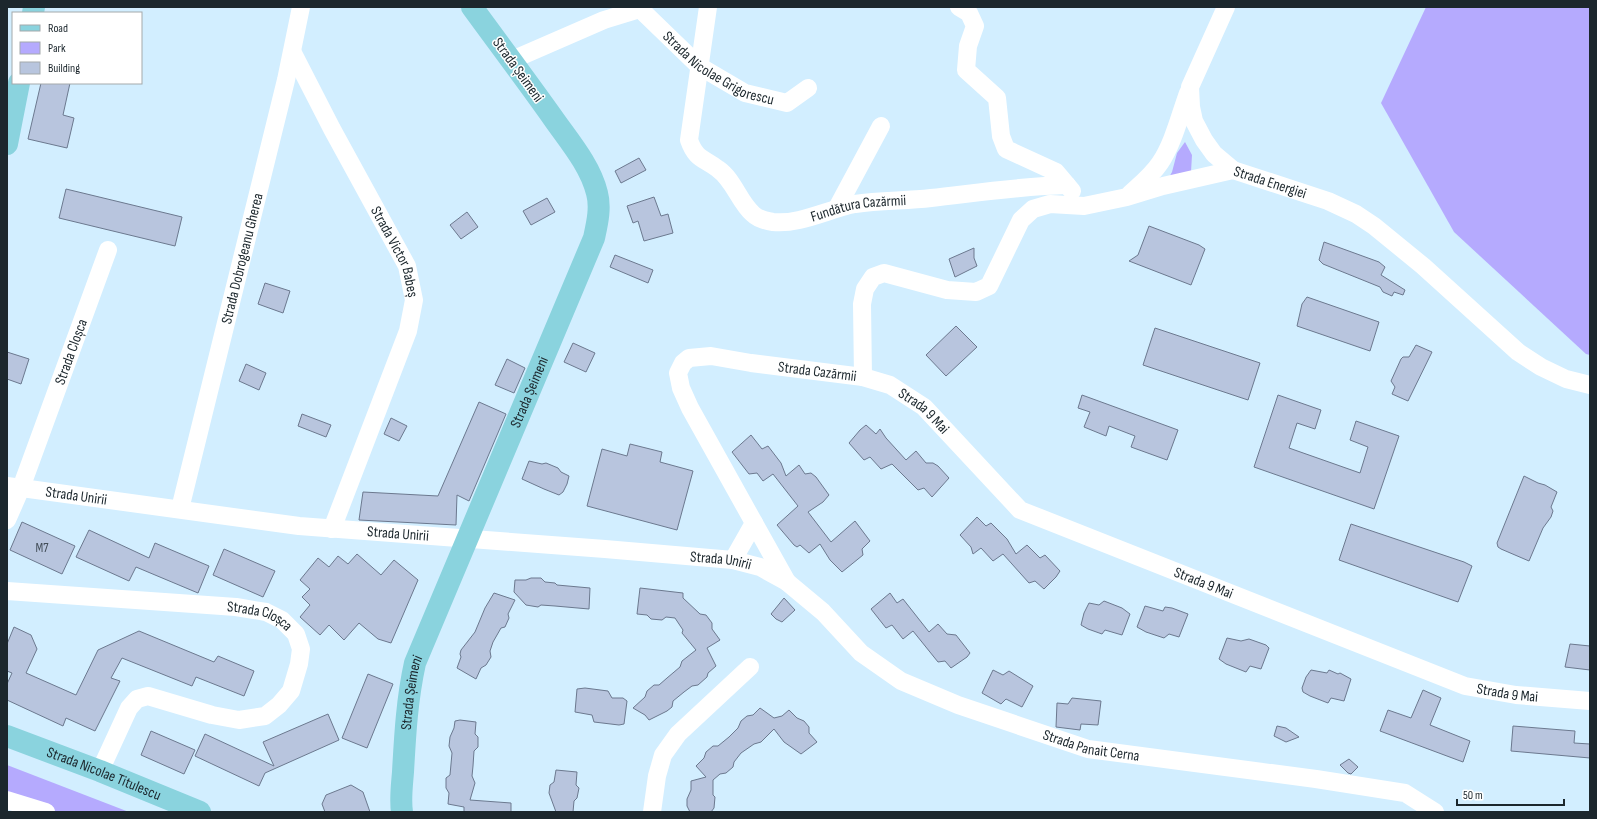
<svg xmlns="http://www.w3.org/2000/svg" width="1597" height="819" viewBox="0 0 1597 819" font-family="'Sofia Sans Condensed',sans-serif">
	<style>
		.green { fill: #b5aafe }
		.building { fill: #b8c5de; stroke: #6c798f }
		.lines { fill: none; stroke-linecap: round; stroke-linejoin: round }
		.minor { stroke: #fff; stroke-width: 18 }
		.major { stroke: #8ad3de; stroke-width: 22 }
		.labels { text-anchor: middle; dominant-baseline: central; stroke-width: 3; stroke-linejoin: round; paint-order: stroke }
		.number-label { font-size: 13px; fill: #434e59 }
		.street-label { font-size: 15px; fill: #1c272d; stroke: #fff }
	</style>
	<rect width="100%" height="100%" fill="#d2eeff"/>
	<!-- green -->
	<g class="green">
		<polygon points="1426,7 1590,7 1590,355 1586,354 1454,232 1381,103"/>
		<polygon points="1185,142 1192,155 1191,172 1166,183 1172,172 1177,153"/>
		<polygon points="7,765 129,812 36,812 7,802"/>
	</g>
	<!-- building -->
	<g class="building">
		<polygon points="41,83 70,83 63,115 74,118 67,148 28,139"/>
		<polygon points="639,158 646,170 621,183 615,171"/>
		<polygon points="66,189 182,217 175,246 59,218"/>
		<polygon points="654,197 661,216 668,214 673,233 644,241 638,221 633,223 627,206"/>
		<polygon points="547,198 555,212 531,225 523,211"/>
		<polygon points="467,212 478,227 461,239 450,225"/>
		<polygon points="1149,226 1199,245 1205,249 1191,285 1129,261 1138,255"/>
		<polygon points="1324,242 1379,262 1385,267 1381,275 1405,290 1403,295 1394,292 1392,296 1383,292 1380,287 1323,264 1319,260"/>
		<polygon points="974,248 974,258 977,266 955,277 949,259"/>
		<polygon points="615,255 653,270 648,283 610,267"/>
		<polygon points="265,283 290,291 283,313 258,304"/>
		<polygon points="1307,297 1379,322 1370,351 1297,326 1302,304"/>
		<polygon points="956,326 977,347 946,376 926,355"/>
		<polygon points="1155,328 1260,363 1248,400 1143,365"/>
		<polygon points="573,343 595,353 586,372 564,362"/>
		<polygon points="1416,345 1432,352 1408,401 1392,394 1395,387 1391,381 1401,359 1403,357 1409,357"/>
		<polygon points="7,352 29,359 21,384 7,379"/>
		<polygon points="507,359 525,368 514,393 495,385"/>
		<polygon points="246,364 266,373 259,390 239,381"/>
		<polygon points="1082,395 1178,430 1167,460 1131,447 1135,436 1109,426 1106,436 1084,427 1090,412 1078,408"/>
		<polygon points="1278,395 1321,410 1315,429 1297,423 1289,448 1360,473 1368,447 1350,440 1356,421 1399,436 1374,509 1254,467"/>
		<polygon points="479,402 506,414 469,501 457,495 456,525 359,520 363,492 438,496"/>
		<polygon points="302,414 331,425 326,437 298,426"/>
		<polygon points="391,418 407,426 399,441 384,434"/>
		<polygon points="866,425 876,434 880,429 886,438 906,460 916,451 926,463 933,463 938,466 949,478 932,497 924,488 918,490 892,464 881,469 870,457 864,460 849,443 860,430"/>
		<polygon points="751,435 762,449 768,446 781,463 786,476 799,465 805,474 811,473 816,477 829,495 823,502 808,512 831,542 855,521 870,541 862,549 863,555 842,572 830,560 820,544 809,553 800,545 797,547 794,545 777,525 798,506 773,474 763,481 757,473 749,474 732,452"/>
		<polygon points="630,444 662,452 660,462 693,471 677,530 587,506 602,449 627,456"/>
		<polygon points="529,461 542,464 546,463 558,468 561,472 569,476 567,484 563,492 559,495 544,489 522,479"/>
		<polygon points="1524,476 1538,483 1545,485 1557,492 1551,507 1553,511 1551,517 1543,528 1529,561 1501,549 1498,547 1497,543"/>
		<polygon points="977,517 986,526 991,523 1007,539 1016,554 1027,545 1040,558 1045,555 1060,571 1056,577 1044,589 1035,581 1029,583 1003,554 993,561 981,548 973,554 971,547 960,535"/>
		<polygon points="22,522 75,546 62,574 10,550"/>
		<polygon points="1351,524 1464,562 1472,566 1458,602 1339,560"/>
		<polygon points="89,530 149,558 155,543 209,566 198,593 136,567 129,581 76,557"/>
		<polygon points="224,549 275,571 263,597 213,575"/>
		<polygon points="357,554 381,575 394,560 418,580 391,643 378,639 359,623 344,640 329,625 320,635 300,617 310,605 302,597 310,589 300,580 318,558 329,567 338,556 348,564"/>
		<polygon points="531,578 541,578 545,582 555,583 557,585 590,588 589,609 555,606 541,605 538,607 526,605 514,592 515,580 526,580"/>
		<polygon points="640,588 683,593 683,598 700,614 706,615 712,623 712,629 720,640 707,648 716,666 708,673 707,677 698,685 692,686 684,692 673,701 672,707 667,711 649,720 645,715 633,708 645,697 647,691 654,685 659,685 667,678 680,667 682,661 696,650 682,633 683,630 675,618 666,617 662,620 651,619 647,615 637,614"/>
		<polygon points="494,593 515,600 508,614 509,618 505,627 501,628 493,642 490,651 491,657 486,665 481,668 476,679 457,668 461,657 460,654 461,650 475,632 485,608"/>
		<polygon points="890,593 897,603 903,599 929,632 938,624 947,634 956,635 970,653 967,657 951,668 945,661 938,662 913,631 903,639 892,625 886,628 871,609"/>
		<polygon points="784,598 795,610 782,622 776,619 771,614"/>
		<polygon points="1104,601 1122,608 1130,614 1122,635 1105,630 1102,634 1088,629 1081,625 1084,613 1089,603 1099,605"/>
		<polygon points="1145,606 1163,611 1165,607 1172,608 1188,614 1179,637 1169,634 1164,638 1146,632 1137,627"/>
		<polygon points="14,627 31,635 37,649 26,673 76,695 98,650 139,631 214,662 218,656 254,671 244,696 196,677 192,686 122,658 111,678 120,681 95,731 66,718 63,726 7,700 7,684 12,673 7,671 7,644"/>
		<polygon points="1227,638 1241,641 1249,639 1266,645 1269,648 1261,669 1250,666 1246,672 1226,664 1219,659"/>
		<polygon points="1570,644 1590,646 1590,670 1565,667"/>
		<polygon points="993,670 1003,675 1009,671 1033,686 1022,707 1006,699 1001,704 982,693"/>
		<polygon points="1311,670 1327,673 1329,670 1338,674 1340,673 1351,679 1344,701 1331,698 1328,703 1310,696 1303,692 1302,688 1306,677"/>
		<polygon points="368,674 393,684 367,748 342,738"/>
		<polygon points="585,688 608,691 612,698 623,698 627,701 624,724 619,725 594,722 592,715 575,712 577,689"/>
		<polygon points="1423,690 1441,698 1430,725 1470,741 1463,762 1380,731 1388,710 1411,718"/>
		<polygon points="1072,698 1101,701 1098,725 1081,724 1080,730 1056,727 1057,703 1068,704"/>
		<polygon points="760,708 774,718 782,716 789,710 797,718 804,721 809,727 809,733 817,742 801,754 784,742 774,729 761,742 754,744 741,753 734,762 733,767 726,773 720,774 713,780 713,795 715,797 714,808 711,812 690,812 687,806 687,799 691,790 691,781 706,777 696,766 704,758 706,752 713,746 718,746 729,737 738,728 741,721 747,716 753,715"/>
		<polygon points="328,714 339,740 265,773 259,786 195,756 205,734 274,766 263,742"/>
		<polygon points="460,720 476,722 475,734 478,737 478,747 474,751 473,766 472,776 475,783 470,800 511,803 511,812 464,812 464,807 448,804 449,793 446,788 446,778 450,775 452,753 449,746 450,737 454,728 455,721"/>
		<polygon points="1277,726 1286,728 1299,737 1286,742 1274,736"/>
		<polygon points="1513,726 1575,731 1574,743 1590,744 1590,758 1511,751"/>
		<polygon points="151,731 195,750 184,774 141,755"/>
		<polygon points="1349,759 1358,767 1351,774 1348,773 1340,765"/>
		<polygon points="556,770 577,772 576,785 579,788 577,798 574,801 573,812 556,812 549,793 550,785 554,782"/>
		<polygon points="351,785 363,792 370,812 325,812 322,804 326,795"/>
	</g>
	<g class="lines">
		<!-- minor -->
		<g class="minor">
			<path id="s1" d="M638,7L699,66L745,93L787,103L808,88"/>
			<path id="s2" d="M708,7L689,140C696,160 704,158 718,169C734,180 739,202 753,214C758,219 766,221 773,222C799,225 829,209 855,204C880,200 905,201 931,198C976,193 1021,186 1067,185"/>
			<polyline points="959,7 969,13 975,26 968,46 966,70 997,98 1001,136 1006,149 1056,172 1072,191"/>
			<polyline points="1226,7 1190,87 1191,107 1194,121 1204,140 1214,154 1233,170"/>
			<path id="s3" d="M293,53L332,129L407,266L414,300L408,331L332,529"/>
			<polyline points="512,60 604,20 640,9"/>
			<path d="M1130,194C1141,184 1152,175 1160,163C1173,144 1180,115 1188,93"/>
			<polyline points="837,208 881,126"/>
			<path id="s4" d="M863,377L890,385L924,407L1020,510L1465,686L1516,695L1590,701"/>
			<path id="s5" d="M7,486L299,526L605,549L733,560L760,567L787,582L823,612L861,653L901,681L958,705L1088,749L1316,779L1405,793L1435,812"/>
			<path id="s6" d="M180,509L286,80L301,7"/>
			<path id="s7" d="M7,520L21,488L108,250"/>
			<polyline points="733,560 754,523"/>
			<path id="s8" d="M787,582L690,408L681,388L678,373L683,363L689,358L711,356L751,363L863,377L862,304L865,289L873,277L884,273L947,290L976,292L989,286L1021,220L1033,209L1050,204L1084,206L1127,197L1163,186L1233,170L1328,201L1356,214L1374,226L1423,266L1518,352L1541,367L1566,379L1590,385"/>
			<path id="s9" d="M7,591L236,607L266,612L282,620L296,634L301,649L299,664L291,691L279,705L265,716L239,720L212,715L148,696L137,699L129,708L100,771"/>
			<polyline points="7,800 46,812"/>
			<polyline points="652,812 657,776 663,755 678,734 750,667"/>
		</g>
		<!-- major -->
		<g class="major">
			<polyline points="33,13 34,7"/>
			<polyline points="7,144 19,83"/>
			<path id="s10" d="M7,736L100,771L200,812"/>
			<path id="s11" d="M402,812C400,799 402,785 403,772C405,736 407,699 415,663L594,238C597,224 601,208 597,193C590,165 569,141 553,118C526,80 499,44 472,7"/>
		</g>
	</g>
	<g class="labels">
		<!-- number labels -->
		<g class="number-label">
			<text x="42" y="548">M7</text>
		</g>
		<!-- street labels -->
		<g class="street-label">
			<text stroke="none"><textPath href="#s1" startOffset="103">Strada Nicolae Grigorescu</textPath></text>
			<text transform="translate(518 70) rotate(54)">Strada Șeimeni</text>
			<text stroke="none"><textPath href="#s8" startOffset="988">Strada Energiei</textPath></text>
			<text stroke="none"><textPath href="#s2" startOffset="343">Fundătura Cazărmii</textPath></text>
			<text stroke="none"><textPath href="#s3" startOffset="224">Strada Victor Babeș</textPath></text>
			<text stroke="none"><textPath href="#s6" startOffset="258">Strada Dobrogeanu Gherea</textPath></text>
			<text stroke="none"><textPath href="#s7" startOffset="180">Strada Cloșca</textPath></text>
			<text stroke="none"><textPath href="#s8" startOffset="385">Strada Cazărmii</textPath></text>
			<text stroke="none"><textPath href="#s11" startOffset="444">Strada Șeimeni</textPath></text>
			<text stroke="none"><textPath href="#s4" startOffset="71">Strada 9 Mai</textPath></text>
			<text stroke="none"><textPath href="#s5" startOffset="70">Strada Unirii</textPath></text>
			<text stroke="none"><textPath href="#s5" startOffset="394">Strada Unirii</textPath></text>
			<text stroke="none"><textPath href="#s5" startOffset="718">Strada Unirii</textPath></text>
			<text stroke="none"><textPath href="#s4" startOffset="407">Strada 9 Mai</textPath></text>
			<text stroke="none"><textPath href="#s9" startOffset="255">Strada Cloșca</textPath></text>
			<text stroke="none"><textPath href="#s4" startOffset="731">Strada 9 Mai</textPath></text>
			<text stroke="none"><textPath href="#s11" startOffset="120">Strada Șeimeni</textPath></text>
			<text stroke="none"><textPath href="#s5" startOffset="1142">Strada Panait Cerna</textPath></text>
			<text stroke="none"><textPath href="#s10" startOffset="104">Strada Nicolae Titulescu</textPath></text>
		</g>
	</g>
	<!-- border -->
	<rect width="1597" height="819" fill="none" stroke="#1c272d" stroke-width="16"/>
	<!-- legend -->
	<rect x="12" y="12" width="130" height="72" fill="#ffffff" stroke="#a4a9ab"/>
	<rect x="20" y="25" width="20" height="6" fill="#8ad3de" stroke="#a4a9ab"/>
	<text x="48" y="32" font-size="12" fill="#1c272d">Road</text>
	<rect x="20" y="42" width="20" height="12" fill="#b5aafe" stroke="#a4a9ab"/>
	<text x="48" y="52" font-size="12" fill="#1c272d">Park</text>
	<rect x="20" y="62" width="20" height="12" fill="#b8c5de" stroke="#a4a9ab"/>
	<text x="48" y="72" font-size="12" fill="#1c272d">Building</text>
	<!-- scale -->
	<path d="M1457 799v6h107v-6" fill="none" stroke="#1c272d" stroke-width="2"/>
	<text x="1463" y="799" font-size="12" fill="#1c272d" stroke="#ffffff" stroke-width="3" paint-order="stroke">50 m</text>
</svg>
